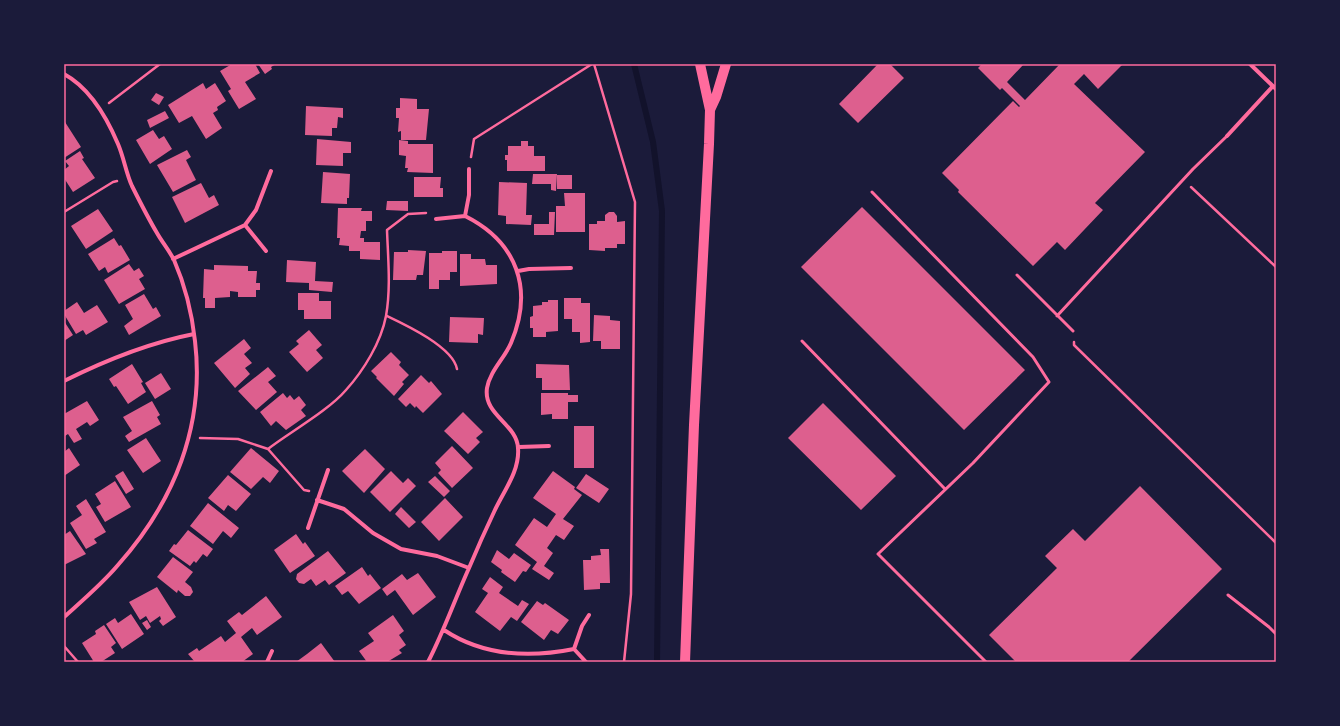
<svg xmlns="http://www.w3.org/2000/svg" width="1340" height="726" viewBox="0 0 1340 726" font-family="'Work Sans',sans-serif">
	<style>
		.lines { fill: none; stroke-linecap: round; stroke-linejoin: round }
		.stream { stroke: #12122b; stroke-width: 6 }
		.building { fill: #dd5f8e }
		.path { stroke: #ff6b9d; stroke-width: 2.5 }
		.service { stroke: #ff6b9d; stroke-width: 3 }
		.minor { stroke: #ff6b9d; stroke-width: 4 }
		.primary { stroke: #ff6b9d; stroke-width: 10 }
		.neatline { fill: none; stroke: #ff6b9d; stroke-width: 1.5 }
	</style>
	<rect width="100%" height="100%" fill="#1b1b3a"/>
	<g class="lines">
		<path class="stream" d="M634,64L653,142L662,211L657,662"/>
	</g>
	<path class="building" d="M232,64H255L260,73L245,82L256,99L239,109L228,91L231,89L220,71Z
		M258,64H276L271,67L272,69L265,74Z
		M878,64H890L904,78L858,123L839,104Z
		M982,64H1024L1007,82L1025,100L1060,64H1123L1098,89L1084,74L1074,84L1145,152L1095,203L1103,210L1065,250L1057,242L1033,266L958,192L959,190L942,173L1013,101L1019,107L1020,106L1002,88L1000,90L978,68Z
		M203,83L206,89L215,83L226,101L217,107L218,110L213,113L222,128L206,139L192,116L179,123L168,105Z
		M156,93L164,97L159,105L151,100Z
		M400,98L417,99V109H429L426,140H401V131L398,132L399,118H396V108H400Z
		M306,106L343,108V118L338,117L337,128H332V136L305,135Z
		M165,111L169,118L150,128L147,120Z
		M65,122L81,147L64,158V123Z
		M153,130L159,139L164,136L172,149L150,164L136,140Z
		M317,139L351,142V153H343V166L316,165Z
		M399,140L408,141V144H433V173L407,172L408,168H405L406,156L399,155Z
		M521,141H528V146H534V156H545V171H507V160H505V155H508V146H521Z
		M187,150L191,157L186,160L196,180L173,192L157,165Z
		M80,151L84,158L82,159L95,178L73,192L64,178V170L69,166L65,161Z
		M323,172L350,174L349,198H347V204L321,203Z
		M533,174H557L556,191L551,190V184H532Z
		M557,175H572V189H557Z
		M414,177H441L440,188H443V197H414Z
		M499,182L527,183L526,215H532L531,225L506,224V216L498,215Z
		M201,183L209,198L214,195L219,205L185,223L172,197Z
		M564,193H585V232H556V206H565Z
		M387,201H408V211L386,210Z
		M862,207L1025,370L964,430L801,267Z
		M338,208H362L361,211H372V221H366V231H361L360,238H364V242H380V260L360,259V251H349V246L339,245L340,238H337Z
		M98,209L113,231L86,249L71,226Z
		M549,212H555L554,235H534V224H549Z
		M609,212H614L617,216V222L625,221V244H617V248H605V251L589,250V224H597V221H605V215Z
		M114,238L119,246L121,245L130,260L108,273L105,267L99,271L88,254Z
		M408,250L426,251L423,275H417L416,280H393L394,252H408Z
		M442,251H457V272H450V280H439V289H429V253H442Z
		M460,254H471V259H485L486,265H497V284L460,286Z
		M287,260L316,262L315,281L333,282L332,292L309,290V283L286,282Z
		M129,264L134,271L139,268L144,276L139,279L145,289L119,304L104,280Z
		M214,265L248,266V271H257L256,283H260V290H256V297H238V292L230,291V297L215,298V308H205V298H203L204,269L214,270Z
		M298,293H319V301H331V319H304V310H298Z
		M144,294L153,309L156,307L161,316L129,335L124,326L133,319L125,305Z
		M564,298H581V303H590V342L580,343V332H572V319H564Z
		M548,300H558V331L546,332V337H533V328H530V317L533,316V306L542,305V302H548Z
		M77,302L84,313L97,305L108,322L86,335L83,330L76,334L64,314V311Z
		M594,315L610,316V320L620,321V349H601V341H593Z
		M450,317L484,318L483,335L478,334V343L449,342Z
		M64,321L73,335L64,341Z
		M309,330L322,345L316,350L323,358L307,372L289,352L299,344L296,341Z
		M244,339L251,348L244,354L252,363L245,368L250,374L235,388L214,363Z
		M391,352L401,362L399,365L409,375L402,382L404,384L394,396L376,378L377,377L371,371Z
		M132,364L143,382L141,383L146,392L128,404L116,386L114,387L109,379Z
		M536,364L569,365L570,390H542V378H536Z
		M268,367L276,376L268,382L277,392L256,410L238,391Z
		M161,373L171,389L155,399L145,383Z
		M421,375L429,383L431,381L442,394L423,413L416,406L415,408L410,403L406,407L398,399Z
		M283,393L287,398L290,395L294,400L299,396L306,405L301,410L306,416L286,430L276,421L271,426L260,412Z
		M541,393H568V395H578V402H568V419H552V414L541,415Z
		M87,401L99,420L90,426L87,422L76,429L82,439L74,443L68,434L65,436L64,434V414Z
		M152,401L160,415L157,417L161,424L129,442L125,436L132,431L123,417Z
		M823,403L896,476L861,510L788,438Z
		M463,412L483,432L476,438L480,442L468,454L444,431Z
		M574,426H594V468H574Z
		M146,438L161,461L143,473L127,450Z
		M452,446L473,468L452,488L438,473L441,470L435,463Z
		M69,448L80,465L64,476V452Z
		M251,448L279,471L270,483L263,477L251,489L230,472Z
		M365,449L385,469L364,493L342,471Z
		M123,471L134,489L126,494L115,476Z
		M391,471L403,483L408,478L416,486L390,512L370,492Z
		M553,471L575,487L574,489L582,495L563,519L574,526L564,540L556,535L547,548L553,553L544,566L554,573L549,580L532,569L537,562L515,545L534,518L547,527L556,514L533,498Z
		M586,474L609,489L599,503L576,488Z
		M228,475L251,494L236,511L228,505L224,511L208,498Z
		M435,476L450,491L444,497L428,482Z
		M115,481L131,507L105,522L96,507L101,504L95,494Z
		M1140,486L1222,569L1128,662H1016L989,635L1057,568L1045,556L1073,529L1085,541Z
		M445,498L463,517L439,541L421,522Z
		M86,499L106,532L94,539L97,543L86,549L70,523L82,515L76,506Z
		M208,503L239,528L231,538L223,531L213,544L190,526Z
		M401,507L416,522L409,528L395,514Z
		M188,530L213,549L207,557L203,554L196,563L194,561L190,566L169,551L174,544L176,545Z
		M70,531L86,554L64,565V535Z
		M296,534L303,544L305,542L315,556L290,573L274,550Z
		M600,549H609L610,583H600V589L584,590L583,560H591V556L601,555Z
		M497,550L509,559L514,553L531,565L526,572L523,571L515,582L501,572L502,570L491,562Z
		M328,551L346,573L329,585L325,580L316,586L311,579L304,584L299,583L296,579L297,574Z
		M173,557L193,572L185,582L191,587L193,592L190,596H185L178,590L177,593L157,577Z
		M362,567L368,576L370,574L381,588L359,604L348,591L342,595L335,586Z
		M418,573L436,597L413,615L395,590L387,596L382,589L402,574L407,580Z
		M490,577L503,587L499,593L518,606L522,600L529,604L517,621L511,617L500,631L475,612L488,593L482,589Z
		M157,587L176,617L163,626L159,621L161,619L160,616L150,623L146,616L140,620L129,602Z
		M266,596L282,617L257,635L252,628L241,637L253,654L242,662H195L188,654L197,648L199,651L221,636L225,642L236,633L227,621L239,612L242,615Z
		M537,601L543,605L545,603L569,620L558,634L551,630L544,640L521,622Z
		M131,614L144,634L122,649L106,624L115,618L118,623Z
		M393,615L404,631L399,635L406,645L399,650L402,653L387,662H367L359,651L374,641L368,633Z
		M147,620L151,627L147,630L142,623Z
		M104,625L116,643L111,647L115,653L101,662H94L82,643L96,634L95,631Z
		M321,643L335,662H296L307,654Z"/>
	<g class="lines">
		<path class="path" d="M594,64L635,202L631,594L624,662
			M109,103L160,64
			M471,157L474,139L592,64
			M1191,187L1276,267
			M64,212L113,182L117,181
			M387,316C406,325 453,347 457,369
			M1074,342V345L1276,543
			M200,438L238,439L268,449C290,432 328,411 346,390C364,370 381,342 386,316C391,288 388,258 387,230L408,214L426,213
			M268,449L304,490L309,491
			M64,646L78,662"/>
		<path class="service" d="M872,192L1033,357L1049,382L973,463L878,554L986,662
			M1017,275L1073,331
			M1057,316L1193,169L1227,136
			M802,341L945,489
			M1228,595L1269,627L1276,634"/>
		<path class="minor" d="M1250,64L1276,89
			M64,74C90,88 107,118 118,144C124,158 126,173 132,186C140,202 148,218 157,233C162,242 169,250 174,260C185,285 192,314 195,341C205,426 174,502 118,565C102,584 83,600 64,617
			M1227,136L1273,86
			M436,219L465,216L469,195V169
			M245,225L266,251
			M173,259L245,225L256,210L271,171
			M518,271L529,269L571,268
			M64,381C106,360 148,343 194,334
			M519,447L549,446
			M317,500L344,509L373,533L401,549L437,556L469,568
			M308,528L328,470
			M444,630C483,656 529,658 574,649
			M574,649L582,626L589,615
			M574,649L586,662
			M267,662L272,651
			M428,662C444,631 455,599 469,568C477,549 485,531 494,512C503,492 520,471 518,448C517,424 483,415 487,388C490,371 504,359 511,343C534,289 517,242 465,216"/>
		<path class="primary" d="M710,110L716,97L726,64
			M685,662L694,425L709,144L710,110L700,64"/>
	</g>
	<rect width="1340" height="726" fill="none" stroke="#1b1b3a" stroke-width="130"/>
	<rect x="65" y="65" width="1210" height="596" class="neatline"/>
</svg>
